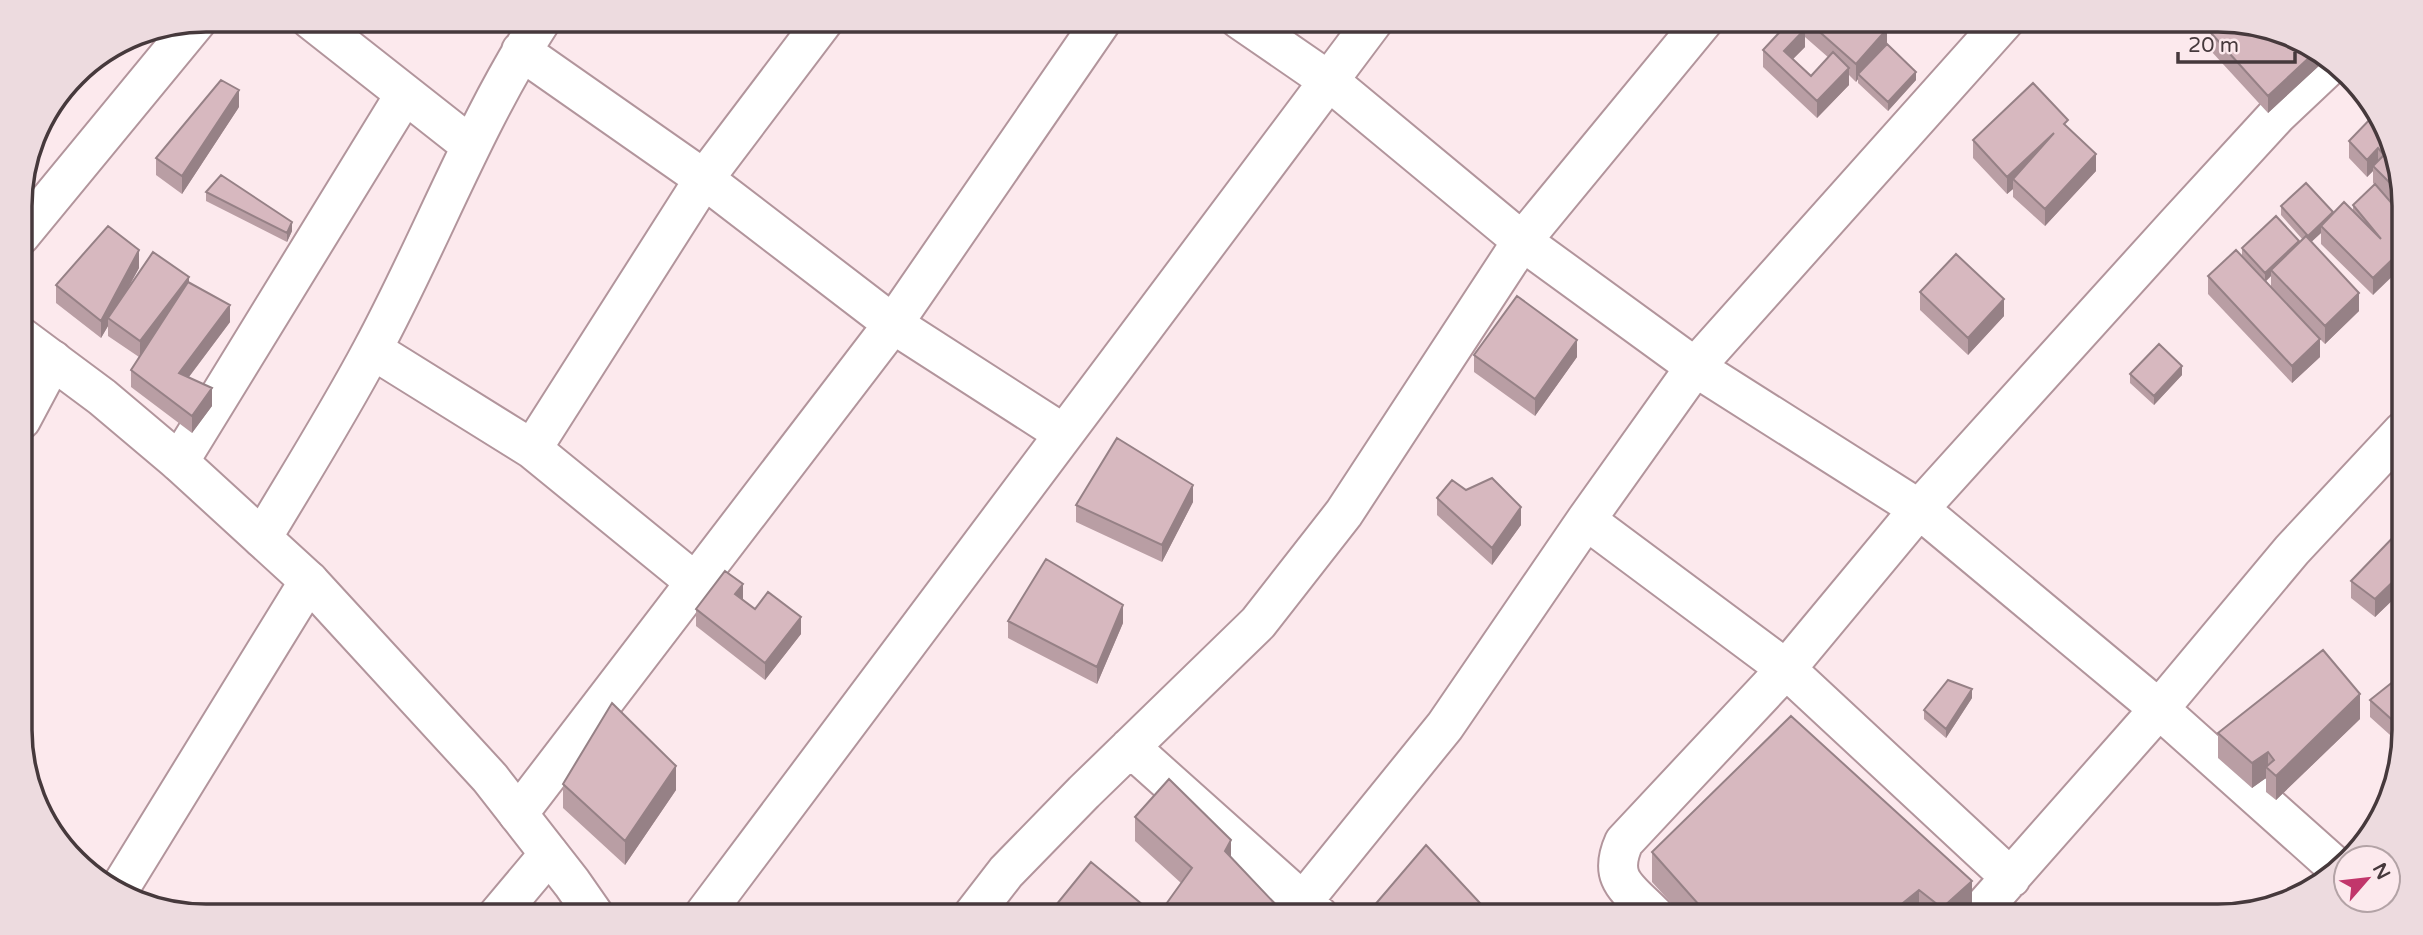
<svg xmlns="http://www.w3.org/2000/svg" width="2423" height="935" viewBox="0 0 2423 935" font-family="'Varela Round',sans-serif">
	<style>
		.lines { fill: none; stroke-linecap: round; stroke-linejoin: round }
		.street-casing { stroke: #b2959c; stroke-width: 42 }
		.secondary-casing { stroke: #b2959c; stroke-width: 42 }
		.street { stroke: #fff; stroke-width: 38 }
		.secondary { stroke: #fff; stroke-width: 38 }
		.wall { fill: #b99ea4; fill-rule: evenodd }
		.shaded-wall { fill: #968186 }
		.building { fill: #d7b8bf; stroke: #968186; stroke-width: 2 }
		.rim { fill: none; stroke: #46393c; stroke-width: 3.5 }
	</style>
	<rect width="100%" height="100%" fill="#fce9ed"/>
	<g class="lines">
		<g class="street-casing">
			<path id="street" d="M310,19L470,145
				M1239,19L1329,81L1522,241L1695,367L1919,509L2159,709L2337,868
				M521,51L704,179L893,324L1064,434
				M20,236L197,21
				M373,350L532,449L695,582
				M21,420L53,360
				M532,449L704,179L825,19
				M179,462L405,94
				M1586,520L1786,669L2011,878
				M262,538C299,476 338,414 372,350C431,241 474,123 542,19
				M1130,747L1319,916
				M518,814L893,324L1103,19
				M120,888L309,581
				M1654,915C1629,889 1607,880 1624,842L1786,669L1919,509L2176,225L2277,115L2329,66
				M1977,915L2159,709L2292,550L2403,431
				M497,916L549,854
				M703,916L1375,19
				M972,916L1006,872L1084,792L1258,623L1344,513L1522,241L1705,19
				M1291,916L1445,726L1586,520L1695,367L2006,19"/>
		</g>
		<g class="secondary-casing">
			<path id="secondary" d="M20,336L102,397L179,462L309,581L490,778L572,883L595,916"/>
		</g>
		<use href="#street" class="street"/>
		<use href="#secondary" class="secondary"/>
	</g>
	<path class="wall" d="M1792,19H1876L1887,44L1916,80L1888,111L1858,83V79L1856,82L1849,75V85L1817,118L1763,67V50ZM1805,37L1829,58L1811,76L1793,59L1805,47Z
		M2211,33L2321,60V64L2268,113L2211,51Z
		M239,107L182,194L156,175V158Z
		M2374,115L2402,181L2397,207L2386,197L2373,295L2321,244V233L2311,242L2359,311L2325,344L2318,337L2320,357L2292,383L2208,294V276L2242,255V248L2299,243L2303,240L2281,215V206L2333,214L2353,211V205L2375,185L2373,183V171L2367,177L2349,158V141ZM2271,276V287L2266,281Z
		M2068,127L2096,171L2045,226L2013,197V189L2007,194L1973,158V140Z
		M206,192L292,231L287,242L206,201Z
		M139,268L126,292L189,282L230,322L189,377L212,406L192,433L131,387V370L139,357L108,336V326L101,338L56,303V285Z
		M1920,292L2004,316L1968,355L1920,310Z
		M1474,355L1577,357L1535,416L1474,372Z
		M2130,374L2182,375L2154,405L2130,383Z
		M2403,462V489L2398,485V467Z
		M1437,498L1521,525L1492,565L1437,515Z
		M1193,502L1162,562L1076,522V505Z
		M2403,527V590L2375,617L2351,598V581Z
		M743,600L755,609L801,634L765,680L696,626V609Z
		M1008,621L1123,623L1097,684L1008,638Z
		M2404,673L2399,743L2370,717V700Z
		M1972,698L1946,738L1924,719V710Z
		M1791,716L1972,911L1967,915H1682L1652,882V852Z
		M2360,719L2276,800L2266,792V778L2252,788L2218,758V733Z
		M563,784L676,790L625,865L563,808Z
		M1135,817L1231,857L1278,916H1164V907L1181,883L1135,841Z
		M1056,905L1149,916H1056Z
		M1373,907L1492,916H1373Z"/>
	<path class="shaded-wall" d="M1805,29V47L1784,68V51Z
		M1887,29V46L1858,74V79L1856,82V64Z
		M2313,54L2321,60V64L2268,113V96Z
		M1849,68V85L1817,118V101Z
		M1916,72V80L1888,111V102Z
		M239,90V107L182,194V176Z
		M2054,133L2013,179V189L2007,194V177Z
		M2378,148V166H2373V171L2367,177V160Z
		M2096,154V171L2045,226V209Z
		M2402,184V202L2397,207V190Z
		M2333,212V221L2321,226V233L2308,245V236Z
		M292,222V231L287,242V233Z
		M2299,241V250L2271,270V276L2265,282V273Z
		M139,250V268L110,320L108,318V326L101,338V321Z
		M2402,250V267L2373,295V278Z
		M189,277V295L140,358V341Z
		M2359,293V311L2325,344V326Z
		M2004,299V316L1968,355V338Z
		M230,305V322L179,390V373Z
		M2320,339V357L2292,383V366Z
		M1577,340V357L1535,416V399Z
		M2182,366V375L2154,405V396Z
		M212,388V406L192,433V416Z
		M1193,485V502L1162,562V545Z
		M1521,507V525L1492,565V548Z
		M2403,572V590L2375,617V599Z
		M743,584V601L735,594Z
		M1123,605V623L1097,684V667Z
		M801,617V634L765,680V663Z
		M1972,689V698L1946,738V729Z
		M2360,694V719L2276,800V776Z
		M2404,720L2402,739L2399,743V726Z
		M2268,752V769L2266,767V778L2252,788V763Z
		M676,766V790L625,865V841Z
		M1231,840V865L1225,851Z
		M1972,881V911L1967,915H1942V908Z
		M1919,890V915H1888Z
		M1278,907V916H1270Z"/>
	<path class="building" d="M1792,19H1794L1805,29L1784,51L1811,76L1833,52L1849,68L1817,101L1763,50Z
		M1805,19H1876L1887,29L1856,64Z
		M2225,21L2277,29L2313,54L2268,96L2211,33Z
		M1887,44L1916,72L1888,102L1858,74Z
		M221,80L239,90L182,176L156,158Z
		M2033,83L2068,120L2064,124L2096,154L2045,209L2013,179L2054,133L2007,177L1973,140Z
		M2374,115L2402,181V184L2397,190L2373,166L2384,155L2378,148L2367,160L2349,141Z
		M221,175L292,222L287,233L206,192Z
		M2306,183L2333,212L2308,236L2281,206Z
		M2375,184L2402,215V250L2373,278L2321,226L2344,202L2381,239L2353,205Z
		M2276,216L2299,241L2265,273L2242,248Z
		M108,226L139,250L101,321L56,285Z
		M2306,236L2359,293L2325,326L2271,270Z
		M2236,250L2320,339L2292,366L2208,276Z
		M153,252L189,277L140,341L108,318Z
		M1956,254L2004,299L1968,338L1920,292Z
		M188,282L230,305L179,373L212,388L192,416L131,370Z
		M1517,296L1577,340L1535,399L1474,355Z
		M2159,344L2182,366L2154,396L2130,374Z
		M1117,438L1193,485L1162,545L1076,505Z
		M2403,462V472L2398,467Z
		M1492,478L1521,507L1492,548L1437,498L1452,480L1466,490Z
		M2403,527V572L2375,599L2351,581Z
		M1046,559L1123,605L1097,667L1008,621Z
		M725,571L743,584L735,594L755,609L768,592L801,617L765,663L696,609Z
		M2323,650L2360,694L2276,776L2266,767L2274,760L2268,752L2252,763L2218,733Z
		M2404,673V720L2399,726L2370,700Z
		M1948,680L1972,689L1946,729L1924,710Z
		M612,703L676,766L625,841L563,784Z
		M1791,716L1972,881L1942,908L1919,890L1888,915H1708L1652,852Z
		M1169,779L1231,840L1225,851L1278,907L1270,916H1176L1164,907L1192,868L1135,817Z
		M1426,845L1492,916H1382L1373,907Z
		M1091,862L1149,910L1146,916H1073L1056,905Z
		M1624,910L1631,915H1619Z"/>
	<path d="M0 0H2423V935H0ZM206 32H2218A174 174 0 0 1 2392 206V730A174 174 0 0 1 2218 904H206A174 174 0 0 1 32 730V206A174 174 0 0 1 206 32Z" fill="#eddbdf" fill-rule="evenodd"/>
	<path class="rim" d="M206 32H2218A174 174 0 0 1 2392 206V730A174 174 0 0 1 2218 904H206A174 174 0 0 1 32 730V206A174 174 0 0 1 206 32Z"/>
	<g transform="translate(2367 879) rotate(62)"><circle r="33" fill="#fce9ed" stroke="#b3a3a6" stroke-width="2"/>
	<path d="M0-5L12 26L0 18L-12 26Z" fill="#c1366b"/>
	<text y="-10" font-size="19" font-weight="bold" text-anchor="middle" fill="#46393c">N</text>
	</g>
	<path d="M2178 52v10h117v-10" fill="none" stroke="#46393c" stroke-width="3.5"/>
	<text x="2188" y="52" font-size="21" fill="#46393c" stroke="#fce9ed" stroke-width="5" paint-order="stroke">20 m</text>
</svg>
